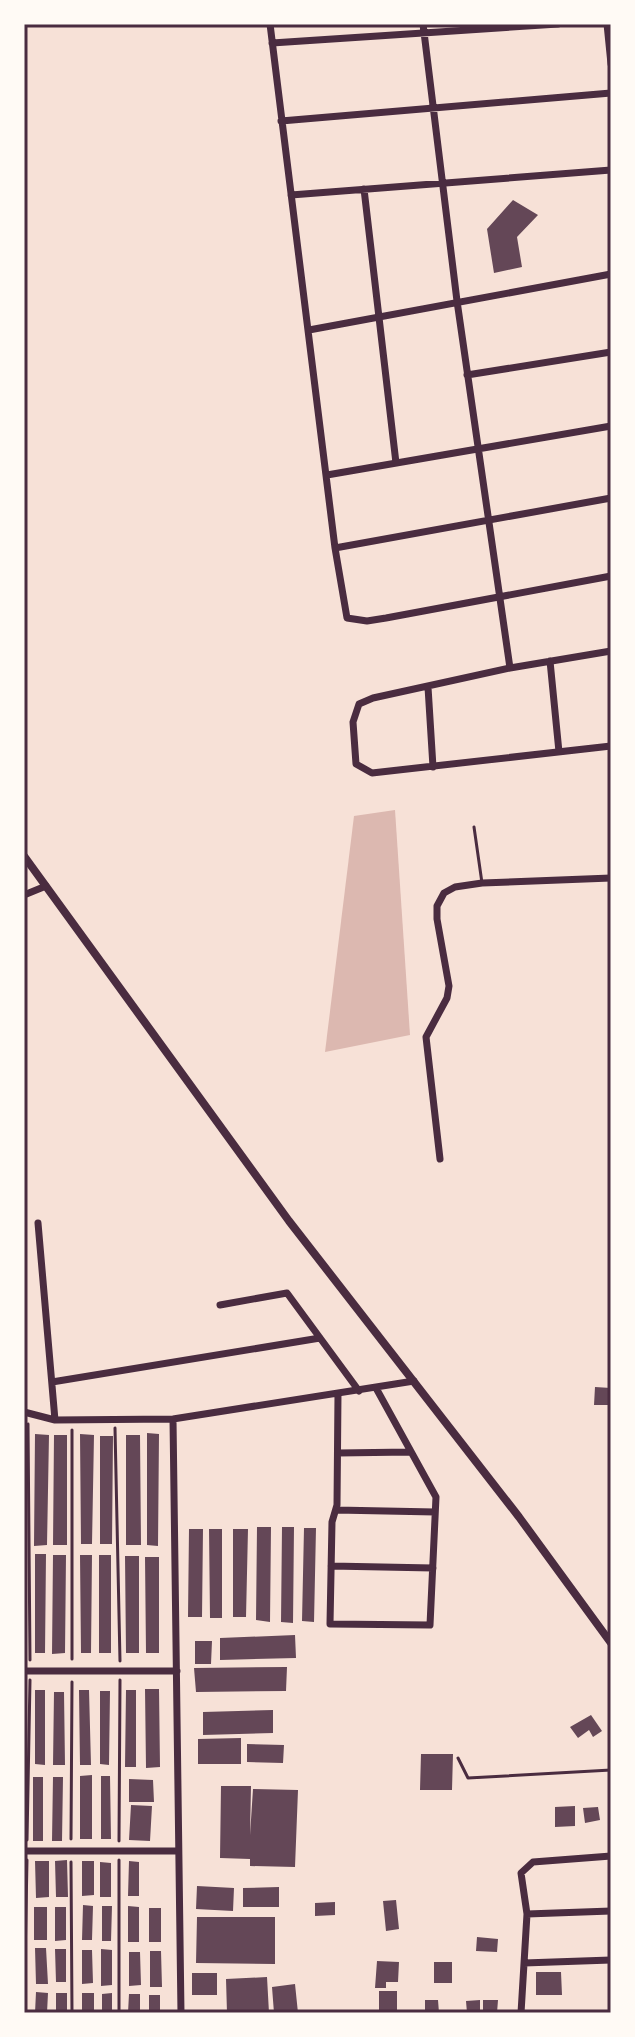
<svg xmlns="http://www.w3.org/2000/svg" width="635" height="2037" viewBox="0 0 635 2037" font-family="'Nunito Sans',sans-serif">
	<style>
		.water { fill: #dcb8b0 }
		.building { fill: #644757 }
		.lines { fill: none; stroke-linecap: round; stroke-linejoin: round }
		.path { stroke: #4a2c40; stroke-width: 3 }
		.service { stroke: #4a2c40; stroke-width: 3 }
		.minor { stroke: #4a2c40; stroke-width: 7 }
		.tertiary { stroke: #4a2c40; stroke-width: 8 }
		.neatline { fill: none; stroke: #4a2c40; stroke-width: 3 }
	</style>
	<rect width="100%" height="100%" fill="#f7e1d7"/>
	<path class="water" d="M395,810L410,1035L325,1052L354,816Z"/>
	<path class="building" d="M513,200L538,215L517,237L522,267L494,273L487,229Z
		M595,1387L611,1388V1405H594Z
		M147,1433L159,1434L158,1546L147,1545Z
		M35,1434L49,1435L47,1545L34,1546Z
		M80,1434L94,1435L92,1544H81Z
		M54,1435H67V1545H53Z
		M126,1435H140L141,1545H126Z
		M100,1436H113L112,1544H100Z
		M257,1527H271L270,1622L256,1620Z
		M282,1527H294L293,1623L281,1622Z
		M304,1528H316L314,1622L302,1621Z
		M189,1529H203L202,1617H188Z
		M209,1529H222V1618H210Z
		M233,1529H248L246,1617H233Z
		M35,1554H46L45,1653H35Z
		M53,1555H66L65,1653L52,1654Z
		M80,1555H92L91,1653H81Z
		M99,1555H111V1653H99Z
		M125,1556H139V1653H126Z
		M145,1557H159V1653H146Z
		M295,1635L296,1658L220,1660V1638Z
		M195,1641H212L211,1664H195Z
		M287,1667L286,1691L196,1692L194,1668Z
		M145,1689H159L160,1767L146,1768Z
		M35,1690H45V1765L35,1764Z
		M79,1690H89L91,1765H80Z
		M126,1690H136V1767H125Z
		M100,1691H110L109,1765L100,1764Z
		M54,1692H64L65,1765H53Z
		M273,1710V1733L203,1735V1712Z
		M591,1715L602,1731L593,1737L589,1730L578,1738L570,1727Z
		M241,1738V1764H198V1739Z
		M247,1744L284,1745L283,1763L247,1762Z
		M421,1754H453L452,1790H420Z
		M92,1775V1839H80V1776Z
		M101,1776H110L111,1839H101Z
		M33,1777H43V1841H33Z
		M53,1777H63L62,1841H52Z
		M129,1779L153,1780L154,1802H129Z
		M221,1786H251L250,1835L253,1789L298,1790L295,1867L250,1866V1859L220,1858Z
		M131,1805L152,1806L150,1841L129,1840Z
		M575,1806V1826L555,1827V1807Z
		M598,1807L600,1820L585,1823L583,1808Z
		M67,1860L68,1897H56L55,1861Z
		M35,1861H49V1897L36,1898Z
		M82,1861H94V1895L82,1896Z
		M129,1861L139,1862V1896H128Z
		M100,1862L111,1863V1897H100Z
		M197,1886L234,1888L233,1911L196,1909Z
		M279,1887V1907H243V1888Z
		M396,1900L399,1929L386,1931L383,1901Z
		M335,1902V1915L315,1916V1903Z
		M83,1905L93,1906L92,1940H82Z
		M102,1906H112L111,1941H102Z
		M128,1906L139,1907V1942H128Z
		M34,1907H47V1940H34Z
		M55,1907H66V1940L55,1941Z
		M149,1908H161V1942H149Z
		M197,1917H275V1964L196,1963Z
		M477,1937L498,1939L497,1952L476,1951Z
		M35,1948H46L48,1984H36Z
		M55,1949H66V1982H56Z
		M101,1949L112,1950V1985L101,1986Z
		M82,1950H92L93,1983L82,1984Z
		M150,1951H161L162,1987H150Z
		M129,1952H140L141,1985L129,1986Z
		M377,1961L399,1962L398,1982H386V1988H375Z
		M434,1962H452V1983H434Z
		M536,1972H561L562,1995H536Z
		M192,1973H217V1995H192Z
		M267,1977L269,2013H227L226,1979Z
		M295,1984L298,2013H274L272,1987Z
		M379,1991H397V2013H379Z
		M36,1992L48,1993L47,2013H35Z
		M56,1993H67V2013H56Z
		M82,1993H94V2013H82Z
		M112,1993V2013H102V1994Z
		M129,1994H140V2013H128Z
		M149,1995H160V2013H149Z
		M425,2000H438L439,2013H425Z
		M480,2000V2013H467L466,2001Z
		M483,2000H498L497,2013H483Z"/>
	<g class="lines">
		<path class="path" d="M28,1424L30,1660
			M115,1428L120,1661
			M72,1430V1659
			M71,1839L72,1682
			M27,1840L30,1680
			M119,1841L120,1680
			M71,1862L72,2013
			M24,2013L27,1860
			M119,2013V1860"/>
		<path class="service" d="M474,827L482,883
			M458,1758L468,1778L611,1770"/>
		<path class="minor" d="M270,24L335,548L347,618L367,621L386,618L611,576
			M423,24L457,301L510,668
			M607,24L611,64
			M272,43L558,24
			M281,121L611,93
			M364,189L396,463
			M291,195L611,170
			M309,330L611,274
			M467,375L611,352
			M327,475L611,426
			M335,548L611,498
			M611,651L510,668L373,698L359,704L353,722L356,764L372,773L611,746
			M550,661L559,752
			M428,687L433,767
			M24,895L46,886
			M440,1159L426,1037L447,998L449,986L437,919V906L444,893L455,887L482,883L611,878
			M38,1223L55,1420
			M220,1305L287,1293L359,1391
			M52,1382L320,1338
			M338,1394L337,1505L332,1522L330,1624L430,1625L436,1497L376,1388
			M24,1412L55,1420L173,1419L414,1381
			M173,1419L181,2013
			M338,1453L410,1452
			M336,1510L435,1512
			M331,1566L433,1568
			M24,1671H177
			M24,1851H177
			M527,1914L521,1873L533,1862L611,1856
			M524,1963L611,1960
			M521,2013L527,1914L611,1911"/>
		<path class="tertiary" d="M24,856L289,1221L519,1517L611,1643"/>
	</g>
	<rect width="635" height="2037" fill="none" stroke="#fffaf5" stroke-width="52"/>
	<rect x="26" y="26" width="583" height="1985" class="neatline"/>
</svg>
